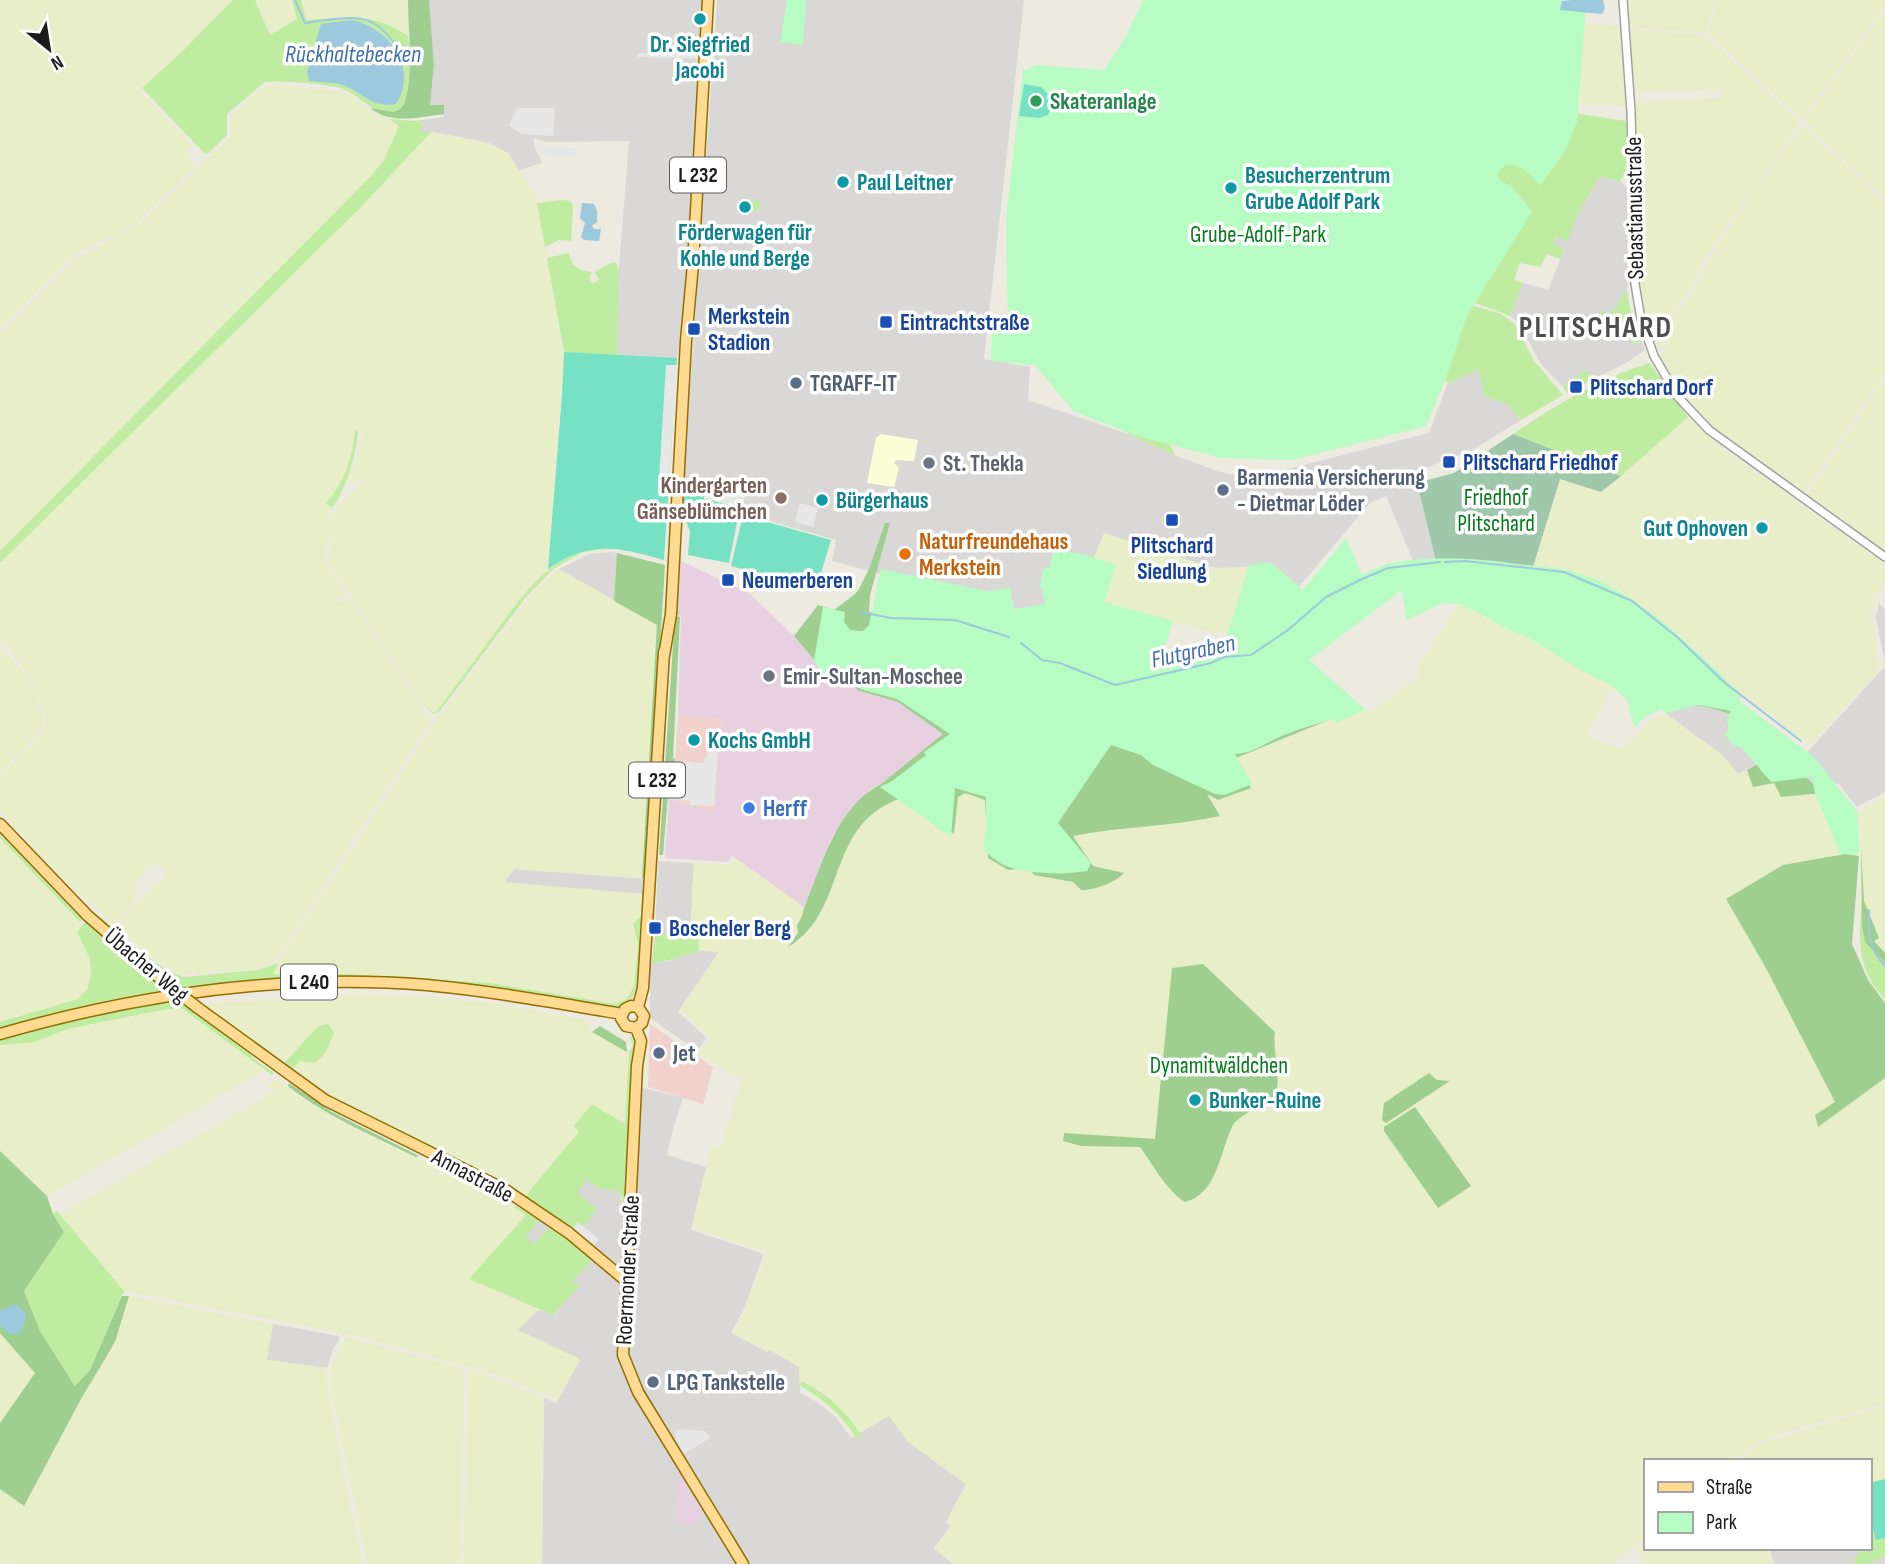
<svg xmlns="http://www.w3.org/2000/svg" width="1885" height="1564" viewBox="0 0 1885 1564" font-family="'Sofia Sans Condensed',sans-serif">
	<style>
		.residential { fill: #d9d8d7 }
		.commercial { fill: #f0d1cc }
		.industrial { fill: #e7d0e0 }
		.education { fill: #fbffd6 }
		.farmland { fill: #e8eec8; fill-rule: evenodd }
		.grass { fill: #bfeca1 }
		.forest { fill: #9ecf91 }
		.cemetery { fill: #9fc7a9 }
		.park { fill: #b7fcc3 }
		.pitch { fill: #77e2c3 }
		.parking { fill: #e7e7e7 }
		.water { fill: #9cc9de }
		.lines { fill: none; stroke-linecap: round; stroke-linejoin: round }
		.stream { stroke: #9cc9de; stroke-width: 2 }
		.minor-casing { stroke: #a2a2a2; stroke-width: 10 }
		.major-casing { stroke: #916e00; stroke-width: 13 }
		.minor { stroke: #fff; stroke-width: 7 }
		.major { stroke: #ffda92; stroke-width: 10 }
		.major-bridge-casing { stroke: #916e00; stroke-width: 13; stroke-linecap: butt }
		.major-bridge { stroke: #ffda92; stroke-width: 10 }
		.culture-dot { fill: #0f9aa8; stroke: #fff; stroke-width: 2.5 }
		.leisure-dot { fill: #2e9e5b; stroke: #fff; stroke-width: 2.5 }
		.transit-dot { fill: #1a4fb4; stroke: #fff; stroke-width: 2.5 }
		.service-dot { fill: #5c6f8a; stroke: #fff; stroke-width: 2.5 }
		.worship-dot { fill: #6b7280; stroke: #fff; stroke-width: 2.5 }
		.education-dot { fill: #8d6e63; stroke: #fff; stroke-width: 2.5 }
		.food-dot { fill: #e8710a; stroke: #fff; stroke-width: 2.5 }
		.shop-dot { fill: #3f7fe0; stroke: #fff; stroke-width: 2.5 }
		.labels { text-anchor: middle; stroke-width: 7; stroke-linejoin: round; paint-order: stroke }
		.shield { fill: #fff; stroke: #5f5f5f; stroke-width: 2 }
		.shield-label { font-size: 21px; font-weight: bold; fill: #1b1b1b }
		.culture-label { font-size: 23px; font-weight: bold; fill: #0d838f; stroke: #fff; text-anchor: start }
		.leisure-label { font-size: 23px; font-weight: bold; fill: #27864d; stroke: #fff; text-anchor: start }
		.street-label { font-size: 23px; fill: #1b1b1b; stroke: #fff }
		.park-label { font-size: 23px; fill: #057c1a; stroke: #fff }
		.transit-label { font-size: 23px; font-weight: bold; fill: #164399; stroke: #fff; text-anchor: start }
		.service-label { font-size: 23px; font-weight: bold; fill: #4e5e75; stroke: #fff; text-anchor: start }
		.worship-label { font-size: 23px; font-weight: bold; fill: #5b616d; stroke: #fff; text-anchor: start }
		.education-label { font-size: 23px; font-weight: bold; fill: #785e54; stroke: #fff; text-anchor: end }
		.food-label { font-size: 23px; font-weight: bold; fill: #c56008; stroke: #fff; text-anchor: start }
		.shop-label { font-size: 23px; font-weight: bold; fill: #366cbe; stroke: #fff; text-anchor: start }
		.water-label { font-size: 24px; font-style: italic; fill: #436fae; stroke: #fff }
		.district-label { font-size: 30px; font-weight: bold; letter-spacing: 2px; fill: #4e4e4e; stroke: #fff }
	</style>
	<rect width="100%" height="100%" fill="#edeadf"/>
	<path class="residential" d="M429,0H704L687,267L683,327L677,358L617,356L619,268L629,141L548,142L534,138V146L542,163L519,170L508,153L489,143L433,132H421L423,120L444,117V106L430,105L434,65Z
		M717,0H1024L984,359L1030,367L1028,400L1128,434L1176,456L1220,472L1252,478L1429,433L1448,382L1451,383L1479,368L1484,396L1507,404L1521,420L1471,451L1414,472L1436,561L1414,563L1386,496L1370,503L1297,589L1268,564L1222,569L1189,561L1093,559L1049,607L1013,609L832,561L836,540L742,513L745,495L706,485L704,496L683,495Z
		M1599,177L1620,181L1628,189L1627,290L1601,329L1607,324L1620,331L1634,343L1637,344L1641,339L1645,350L1626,363L1592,380L1586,370L1563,387L1541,364L1518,322L1510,316L1523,283L1548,290L1564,250L1553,243L1556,237L1568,240L1578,214Z
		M611,552L617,553L614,601L559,569L590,554Z
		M1879,603L1885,610V665L1876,617Z
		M1885,666V792L1857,807L1838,783L1822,793L1795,766Z
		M1698,705L1736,715L1766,759L1738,774L1722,755L1665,713L1681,707Z
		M658,861L694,863L690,936L655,934Z
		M514,869L646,879L645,894L504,883Z
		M699,951H720L678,1012L707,1038L697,1051L650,1018V963L670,961L678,957Z
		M640,1087L683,1098L674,1125L667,1155L706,1167L691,1230L764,1254L743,1311L731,1333L768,1352L770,1350L799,1367L800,1393L817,1402L836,1417L851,1438L889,1415L907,1441L966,1484L946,1522L951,1526L934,1548L953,1564H542L544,1398L556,1403L580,1360L517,1330L538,1310L554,1315L579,1285L573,1281L594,1258L576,1236L578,1193L585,1179L602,1189L619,1191L622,1204L631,1206Z
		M539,1220L550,1226L534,1244L525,1237Z
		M273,1324L339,1336V1341L333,1349L327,1368L266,1360Z
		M1885,1479V1564H1775L1768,1548H1869V1483Z"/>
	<path class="commercial" d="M678,715L721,719L715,813L673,800Z
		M650,1024L713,1067L703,1104L648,1087Z"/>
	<path class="industrial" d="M679,560L750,594L794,636L815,661L854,682L858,690L898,702L944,734L881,784L870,789L833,835L804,907L732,856L728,862L665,858L669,799L715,813L721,719L678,715L681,616L675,615Z
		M679,1473L704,1516L694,1522L695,1524L675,1523Z"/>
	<path class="education" d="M881,434L918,440L914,461L896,460L894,463L899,468L894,487L867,483L876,438Z"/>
	<path class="farmland" d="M0,0H233L181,53L140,90L193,146L186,154L197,165L133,226L83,250L66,262L0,329Z
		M255,0H292L297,19L270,35L263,15Z
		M301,0H408V36L396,28L363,17L305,20Z
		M1626,0H1716L1705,33L1627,26Z
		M1718,0H1885V5L1802,120L1708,33Z
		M1885,10V199L1804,122Z
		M1530,20L1619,26L1626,107L1524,97Z
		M1628,29L1706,36L1800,122L1705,258L1692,286L1665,321L1663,346L1657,351L1644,322L1638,294L1634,102L1725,98L1722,90L1633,92Z
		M278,85L343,92L352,96L376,116L389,119L399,126L384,160L372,175L230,321L0,551V335L74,260L140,224L231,136L230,118L262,87Z
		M1803,125L1885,203V373L1803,495L1704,422L1675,388L1659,356L1667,348L1668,325L1673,317L1692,294L1710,258L1762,179Z
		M431,132L489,143L508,153L536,197L564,357L548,569L529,586L437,711L433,713L422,703L328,560L329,548L334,536L331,534L325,549L326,563L347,593L331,603L351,599L431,722L274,962L256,969L180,974L160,963L115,927L155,884L163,879L165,875L163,867L158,864L151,866L136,882L137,892L133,904L118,921L109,922L96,905L92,902H87L68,884L0,811V776L42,735L47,723L35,681L11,653L13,651L0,638V563L359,209ZM363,430L359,450L347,484L366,480L340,503L331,519L327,518L332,508L326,503L342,485L353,450L355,431Z
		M1885,378V554L1806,497Z
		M1688,417L1717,442L1716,444L1885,564V582L1875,599L1871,616L1879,670L1812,743L1808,744L1726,681L1675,631L1625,594L1606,584L1576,574L1533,567L1560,479L1602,492Z
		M1104,533L1214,568L1248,567L1229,635L1171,622L1103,602L1093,559Z
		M559,569L657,624L642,878L514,869L504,882L642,894L641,917L633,924L638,944L634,986L631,994L624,1001L615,1004L491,983L448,979L272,974L278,963L437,719L512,619L537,588Z
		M1459,604L1480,611L1612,687L1586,737L1624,749L1650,721L1665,713L1722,755L1738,774L1747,770L1753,787L1774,783L1835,785L1859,815V856L1845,854L1783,865L1726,899L1766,968L1835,1102L1818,1126L1885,1078V1403L1773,1436L1755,1444L1735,1461H1645V1538L1612,1564H953L934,1548L953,1523L948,1519L966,1484L907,1441L889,1416L860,1433L846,1413L819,1389L801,1381L799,1367L770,1350L768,1352L733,1334L743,1315L767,1252L692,1227L711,1147L721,1149L742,1078L727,1072L699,1053L711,1038L679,1010L719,952L699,951L698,936H690L694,863L729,865L735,858L804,907L805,912L797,929V932L788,947L822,914L847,846L852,836L876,810L892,801L907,796L954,833L958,797L965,793L985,800L988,859L1029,868L1034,875L1073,882L1081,890L1093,866L1059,815L1208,794L1219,800L1251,788L1236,758L1362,708L1371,711L1418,678L1417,668Z
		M0,647L33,682L38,696L44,724L37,736L0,772Z
		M1885,796V953L1874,941L1879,937L1864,901L1861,847L1862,810Z
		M0,838L82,925L77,932L89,957L91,971L88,987L78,999L0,1022Z
		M356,995L417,996L495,1004L586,1020L591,1024L589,1029L629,1052L625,1124L579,1132L555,1161L549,1165L526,1196L485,1172L344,1104L302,1078L292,1069L300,1061H306L326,1052L334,1033L319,1026L302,1045L285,1059L279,1060L274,1059L203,1004Z
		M167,1009H183L265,1070L47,1196L0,1151V1045L35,1042L67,1029Z
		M277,1078L307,1101L347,1124L473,1185L526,1215L470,1279L538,1310L518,1330L580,1359L558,1400L492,1373L357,1336L124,1291L57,1211L62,1213L275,1092L268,1084Z
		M129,1296L273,1324L267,1360L327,1368V1385L345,1480L363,1564H17L6,1559L4,1564H0V1489L24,1506L81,1399L115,1342Z
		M0,1333L35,1373L0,1423Z
		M346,1337L465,1369L460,1564H367L331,1389V1365Z
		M469,1370L497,1379L544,1398L542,1564H463Z
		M1885,1406V1479L1869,1483V1461H1739L1758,1445L1769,1441Z
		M1645,1543V1548H1765L1773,1564H1645L1638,1549Z"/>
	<path class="grass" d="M233,0H255L270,35L297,19L292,0H301L306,20C344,18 374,12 408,36C411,54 410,89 403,106C382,126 361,95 341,88C328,84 278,80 265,82L227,114V135L209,153L205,154L142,88L181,53Z
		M1523,105L1626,121L1628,169L1620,181L1599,177L1578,214L1568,241L1555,237L1554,243L1564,250L1560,259L1547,254L1540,267L1520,263L1514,280L1523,283L1510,316L1460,297L1446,161Z
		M389,119L413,121L423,120L421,132H431L359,209L0,563V551L372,175L384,160L399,126Z
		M740,199L760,201L761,210H740Z
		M562,200L570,201L573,205L571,241L559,240L545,247L537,203Z
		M569,253C571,267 580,271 592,272L589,278L592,283L596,282L599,279L594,272L610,263L615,262L619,270L617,356L564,352L547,258Z
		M1627,290L1631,313L1641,339L1637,344L1607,325L1602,330L1595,323L1604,310L1611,314Z
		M1474,306L1499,313L1514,323L1534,361L1563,395L1521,420L1507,404L1484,396L1479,369L1450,383L1444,380L1469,307Z
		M1650,363L1688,417L1621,476L1513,434C1556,405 1600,378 1650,363Z
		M1586,369L1592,380L1567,393L1563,387Z
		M1133,409L1162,430L1176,456L1128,434Z
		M355,430H358C357,451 346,492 332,508L326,503C344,483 353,458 355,430Z
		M599,548H612L583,552L553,569L527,596L439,712L433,714L422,703L433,713L437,711C455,687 473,662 491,638C521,598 546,556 599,548Z
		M0,834L74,911L83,918L80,922L0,838Z
		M642,894H645L639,980L632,998L615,1009L554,998L283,979L180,989L144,962L93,914L100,917L132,946L164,968L183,977L258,970L278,963L273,974H347L491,983L615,1004L627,999L634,986L638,944L633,924L641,916Z
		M1862,896V926L1865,942L1885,963V999C1855,968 1859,936 1862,896Z
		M86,921L168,991L164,992L175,997L248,1050L253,1058L274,1073L272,1075L183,1009H167L67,1029L35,1042L0,1045V1022L78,999L88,988L91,971L89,957L77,932Z
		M655,934L698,935L699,951C682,955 669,962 652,963Z
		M328,1024L334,1033L326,1052L315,1063L300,1061L292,1069L302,1078L344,1104H336L290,1071L291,1069L282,1065L319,1026Z
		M628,1033L633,1040L634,1047L624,1204L619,1191L602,1189L585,1180L578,1193L597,1209L576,1236L488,1177L496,1178L526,1196C543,1173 561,1154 579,1132L574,1126L592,1104L625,1124L629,1052L633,1046Z
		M352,1108L363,1113L487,1173H479Z
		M516,1206L539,1220L526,1237L534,1244L550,1226L594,1258L573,1281L580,1285L553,1315L469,1279L526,1215L513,1207Z
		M57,1211L124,1291L90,1370L76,1387L40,1331L24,1291L64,1232L53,1214Z
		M801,1381C828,1394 845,1410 862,1436L857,1439C840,1414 827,1401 800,1386Z
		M1869,1514L1876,1539L1885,1538V1556L1868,1564H1856L1854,1561L1858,1554L1855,1548H1869Z"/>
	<path class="forest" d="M408,0H429L434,65L430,105H444V114C421,117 390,125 370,108L393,112C399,110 403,108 405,101C414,70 408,33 408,0Z
		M885,523H890L870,595L869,612L891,616L1111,742L1329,720L1236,758L1251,788L1218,800L1207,794L1220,816C1171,827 1121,826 1073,836L1093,866L1124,873C1115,883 1095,890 1081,890L1073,882L1034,875L1029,868L1008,870L988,858L985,800L965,793L958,797L954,834L927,815L908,796C822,820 851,910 788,947L798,933L797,925C803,917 803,909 807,900C824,859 838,806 881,784L943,734L898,702L857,690L854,682L815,661L794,636L818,605L834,610L855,594L859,589L869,569Z
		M617,553L665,565L646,879L642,878L657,625L614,601Z
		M675,616L680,617L673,758L675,759L673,797L668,795L663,855H659Z
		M1712,694L1736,700L1805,753L1795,766L1822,793L1781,797L1774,783L1753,787L1747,770L1766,759L1754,740L1764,730C1743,719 1724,710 1701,706C1693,705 1688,709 1680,706Z
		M1861,847L1864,901L1879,938L1874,941L1885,953V963L1865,942L1862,926Z
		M1845,854L1859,856L1852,944L1868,980L1885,1003V1078L1818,1127L1815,1115L1835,1102L1766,968L1726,899L1783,865Z
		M1203,964L1275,1032C1272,1049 1283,1085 1274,1096C1266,1102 1237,1117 1233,1125C1220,1150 1218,1194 1185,1202C1165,1189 1154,1166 1140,1147L1081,1146L1063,1141L1064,1133L1155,1139L1172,968Z
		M600,1026L626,1042L627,1052L592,1032Z
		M1429,1073L1437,1080L1450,1081L1386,1123L1382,1120L1384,1103Z
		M289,1083L332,1112L419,1156L416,1157C372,1135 327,1117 288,1086Z
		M1415,1107L1471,1186L1438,1208L1384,1131V1127Z
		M0,1151L47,1196L53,1214L64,1232L24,1291L40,1331L75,1386L90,1370L122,1296H129L115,1342L81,1399L24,1506L0,1489V1423L35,1373L0,1333Z"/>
	<path class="cemetery" d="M1513,434L1621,476L1601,492L1560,479L1533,567L1436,561L1416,479L1419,478L1424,481L1454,473Z"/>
	<path class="park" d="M787,0H806L803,45L780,42Z
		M1143,0H1562L1569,7H1586L1577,122L1566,149L1540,186C1529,172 1509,152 1497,175L1502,182L1511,185L1532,212L1467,316L1449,370L1426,426L1291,460L1222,458L1137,436L1073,411L1035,365L991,361L993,314L1008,318L1006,219L1023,69L1027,70L1035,65L1104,70L1125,38Z
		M1346,538L1362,575C1373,570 1385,564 1397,562C1430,556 1469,558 1503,562C1525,566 1550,566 1571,571C1635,587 1696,651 1742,695L1738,700L1813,756L1857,811L1860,852L1857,854H1840L1815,793L1812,777L1771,782L1742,748L1731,744L1725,733L1729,731L1727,719L1731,711L1699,705L1667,713L1661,709L1645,717L1634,727L1627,700L1612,686L1581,670L1529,638L1508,629L1479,613L1458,604L1443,603L1406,620L1402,590L1309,660L1365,709L1363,711L1336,723L1332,719C1314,725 1295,730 1277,738C1263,745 1251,754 1235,754L1252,784L1225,795L1215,794L1153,765L1141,755L1111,745L1058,823L1091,863L1087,871C1063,875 1022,875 1000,863C994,859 988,854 983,849L986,831V797L955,788L951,837L880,787L892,781L926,755L924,752L950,734L897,699L860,689L857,684L823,675L814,660L823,607L845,612L844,622L850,630L863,631L869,625L881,569L987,591L1010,588L1014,609L1046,604L1040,585L1044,568H1049L1054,549L1086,555L1116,565L1104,602L1173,621L1158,669L1222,651L1249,565L1270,562L1303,590Z"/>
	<path class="pitch" d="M1024,84L1041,87L1050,96L1052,106L1048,115L1039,118L1019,116Z
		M564,352L677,358L664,560C618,547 590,540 548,569L562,395Z
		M683,495L704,496V499L740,507L729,563L688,555L690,531L682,512Z
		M743,515L831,540L816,589L731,566Z
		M1885,1479V1538L1876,1540L1869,1514V1483Z"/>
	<path class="parking" d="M637,53L699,54L698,59L637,57Z
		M517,108H555L553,136L522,134L509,126Z
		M535,143L548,147L577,149L574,157L550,155L540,153Z
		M666,365H677L669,480H659Z
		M707,486L744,496L742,506L705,498Z
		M800,503L818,508L813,527L795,522Z
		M709,735L719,736L714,806L690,805V801L675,800L677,761L704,763V758L707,757Z
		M578,1222L599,1239L593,1247L571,1230Z
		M676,1429L705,1431L710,1438L684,1454L675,1438Z"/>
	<path class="water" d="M1572,0H1603L1605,8L1602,14L1560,10L1562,1Z
		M351,20C389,27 419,68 396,104C370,108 364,93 343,85C333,82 319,82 309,81L307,72L321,24Z
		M582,203L594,204L597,211V222L592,226L594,229H601L599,241L584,240L581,237L585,223L580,218Z
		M15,1304L26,1313L24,1326L19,1333L10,1334L0,1326V1311Z"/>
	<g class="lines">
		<path class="stream" d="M295,0L305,23C325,21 360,11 378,26C386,32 394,43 402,51
			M1445,562L1465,561L1564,572L1632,601L1677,637L1725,683L1801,741
			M861,612L891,618L955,620L1009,637
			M1021,643L1042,660L1060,663L1115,685L1211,663L1224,657L1251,655L1288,630L1326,597L1360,580L1388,568L1440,562
			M1869,910C1868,932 1869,950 1885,966"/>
		<g class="minor-casing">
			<path id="minor" d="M1623,0L1631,111L1635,284L1641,319L1654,356L1678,397L1709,430L1885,557"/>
		</g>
		<g class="major-casing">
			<path id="major" d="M664,656L671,614L686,341L693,264L708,0
				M0,824L88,916L162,980
				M638,1007L643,988L664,652
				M198,1008L325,1100L504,1189L569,1233L625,1280
				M636,1028L641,1041L637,1066L623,1355L638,1392L743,1564
				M636,1028L626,1026L621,1018L625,1009L631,1006L638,1007
				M636,1028L642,1023L644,1016L638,1007
				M0,1034C139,994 281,973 427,985C492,991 557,1003 622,1014"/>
		</g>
		<use href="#minor" class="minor"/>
		<use href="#major" class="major"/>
		<g class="major-bridge-casing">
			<path id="major-bridge" d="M162,980L198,1008"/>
		</g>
		<use href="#major-bridge" class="major-bridge"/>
	</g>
	<g class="culture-dot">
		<circle cx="700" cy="19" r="7"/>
		<circle cx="843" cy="182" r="7"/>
		<circle cx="1231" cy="188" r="7"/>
		<circle cx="745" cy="207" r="7"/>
		<circle cx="822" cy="500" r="7"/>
		<circle cx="1762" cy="528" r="7"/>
		<circle cx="694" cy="740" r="7"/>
		<circle cx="1195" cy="1100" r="7"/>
	</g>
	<circle class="leisure-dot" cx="1036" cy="101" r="7"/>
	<g class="transit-dot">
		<rect x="879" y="315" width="14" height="14" rx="3.5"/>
		<rect x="687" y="322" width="14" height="14" rx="3.5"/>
		<rect x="1569" y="380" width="14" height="14" rx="3.5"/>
		<rect x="1442" y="455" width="14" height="14" rx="3.5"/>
		<rect x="1165" y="513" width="14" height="14" rx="3.5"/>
		<rect x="721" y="573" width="14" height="14" rx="3.5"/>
		<rect x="648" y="921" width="14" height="14" rx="3.5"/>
	</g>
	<g class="service-dot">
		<circle cx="796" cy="383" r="7"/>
		<circle cx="1223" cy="490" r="7"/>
		<circle cx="659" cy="1053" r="7"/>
		<circle cx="653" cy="1382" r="7"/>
	</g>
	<g class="worship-dot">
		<circle cx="929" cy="463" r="7"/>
		<circle cx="769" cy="676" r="7"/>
	</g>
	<circle class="education-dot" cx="781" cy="498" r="7"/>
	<circle class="food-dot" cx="905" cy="554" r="7"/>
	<circle class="shop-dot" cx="749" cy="808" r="7"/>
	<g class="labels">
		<g class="shield">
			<rect x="670" y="157.5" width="56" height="35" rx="5"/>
			<rect x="629" y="762.5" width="56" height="35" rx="5"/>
			<rect x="281" y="964.5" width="56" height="35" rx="5"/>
		</g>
		<g class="shield-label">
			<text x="698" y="182">L 232</text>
			<text x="657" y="787">L 232</text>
			<text x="309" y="989">L 240</text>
		</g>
		<g class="culture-label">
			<text x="700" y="52" text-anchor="middle">Dr. Siegfried<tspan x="700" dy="26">Jacobi</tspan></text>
			<text x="1245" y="183">Besucherzentrum<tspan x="1245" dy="26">Grube Adolf Park</tspan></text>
			<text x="857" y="190">Paul Leitner</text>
			<text x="745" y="240" text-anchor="middle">Förderwagen für<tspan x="745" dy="26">Kohle und Berge</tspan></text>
			<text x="836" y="508">Bürgerhaus</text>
			<text x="1748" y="536" text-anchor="end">Gut Ophoven</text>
			<text x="708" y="748">Kochs GmbH</text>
			<text x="1209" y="1108">Bunker-Ruine</text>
		</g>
		<g class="leisure-label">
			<text x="1050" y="109">Skateranlage</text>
		</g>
		<g class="street-label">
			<text transform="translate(1634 208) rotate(-91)" y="8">Sebastianusstraße</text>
			<text transform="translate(147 965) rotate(40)" y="8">Übacher Weg</text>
			<text transform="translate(473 1175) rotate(28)" y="8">Annastraße</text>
			<text transform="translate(627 1270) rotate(-87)" y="8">Roermonder Straße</text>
		</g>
		<g class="park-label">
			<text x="1258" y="242">Grube-Adolf-Park</text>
			<text x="1496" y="505">Friedhof<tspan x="1496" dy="26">Plitschard</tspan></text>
			<text x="1219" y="1073">Dynamitwäldchen</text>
		</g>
		<g class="transit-label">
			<text x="708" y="324">Merkstein<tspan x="708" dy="26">Stadion</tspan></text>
			<text x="900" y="330">Eintrachtstraße</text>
			<text x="1590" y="395">Plitschard Dorf</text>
			<text x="1463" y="470">Plitschard Friedhof</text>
			<text x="1172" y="553" text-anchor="middle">Plitschard<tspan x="1172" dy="26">Siedlung</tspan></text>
			<text x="742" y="588">Neumerberen</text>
			<text x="669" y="936">Boscheler Berg</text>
		</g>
		<g class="service-label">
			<text x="810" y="391">TGRAFF-IT</text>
			<text x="1237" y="485">Barmenia Versicherung<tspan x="1237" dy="26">- Dietmar Löder</tspan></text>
			<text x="673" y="1061">Jet</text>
			<text x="667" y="1390">LPG Tankstelle</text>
		</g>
		<g class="worship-label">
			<text x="943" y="471">St. Thekla</text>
			<text x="783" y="684">Emir-Sultan-Moschee</text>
		</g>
		<g class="education-label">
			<text x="767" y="493">Kindergarten<tspan x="767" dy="26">Gänseblümchen</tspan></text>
		</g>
		<g class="food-label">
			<text x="919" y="549">Naturfreundehaus<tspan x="919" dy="26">Merkstein</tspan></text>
		</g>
		<g class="shop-label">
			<text x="763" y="816">Herff</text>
		</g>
		<g class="water-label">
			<text x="353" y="62">Rückhaltebecken</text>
			<text transform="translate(1193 651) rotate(-12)" y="8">Flutgraben</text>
		</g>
		<g class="district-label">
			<text x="1596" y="337">PLITSCHARD</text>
		</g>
	</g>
	<rect x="1644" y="1459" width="228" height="91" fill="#ffffff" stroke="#a4a4a4" stroke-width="2"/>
	<rect x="1658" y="1482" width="35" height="10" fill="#ffda92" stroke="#a4a4a4" stroke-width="2"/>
	<text x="1706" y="1494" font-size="21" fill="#1b1b1b">Straße</text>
	<rect x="1658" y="1512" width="35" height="21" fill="#b7fcc3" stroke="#a4a4a4" stroke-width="2"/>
	<text x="1706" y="1529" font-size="21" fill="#1b1b1b">Park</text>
	<g transform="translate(49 49) rotate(150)" stroke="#ffffff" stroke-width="5" paint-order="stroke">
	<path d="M0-5L12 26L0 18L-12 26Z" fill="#1b1b1b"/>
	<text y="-10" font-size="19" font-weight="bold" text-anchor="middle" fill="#1b1b1b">N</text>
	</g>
</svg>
